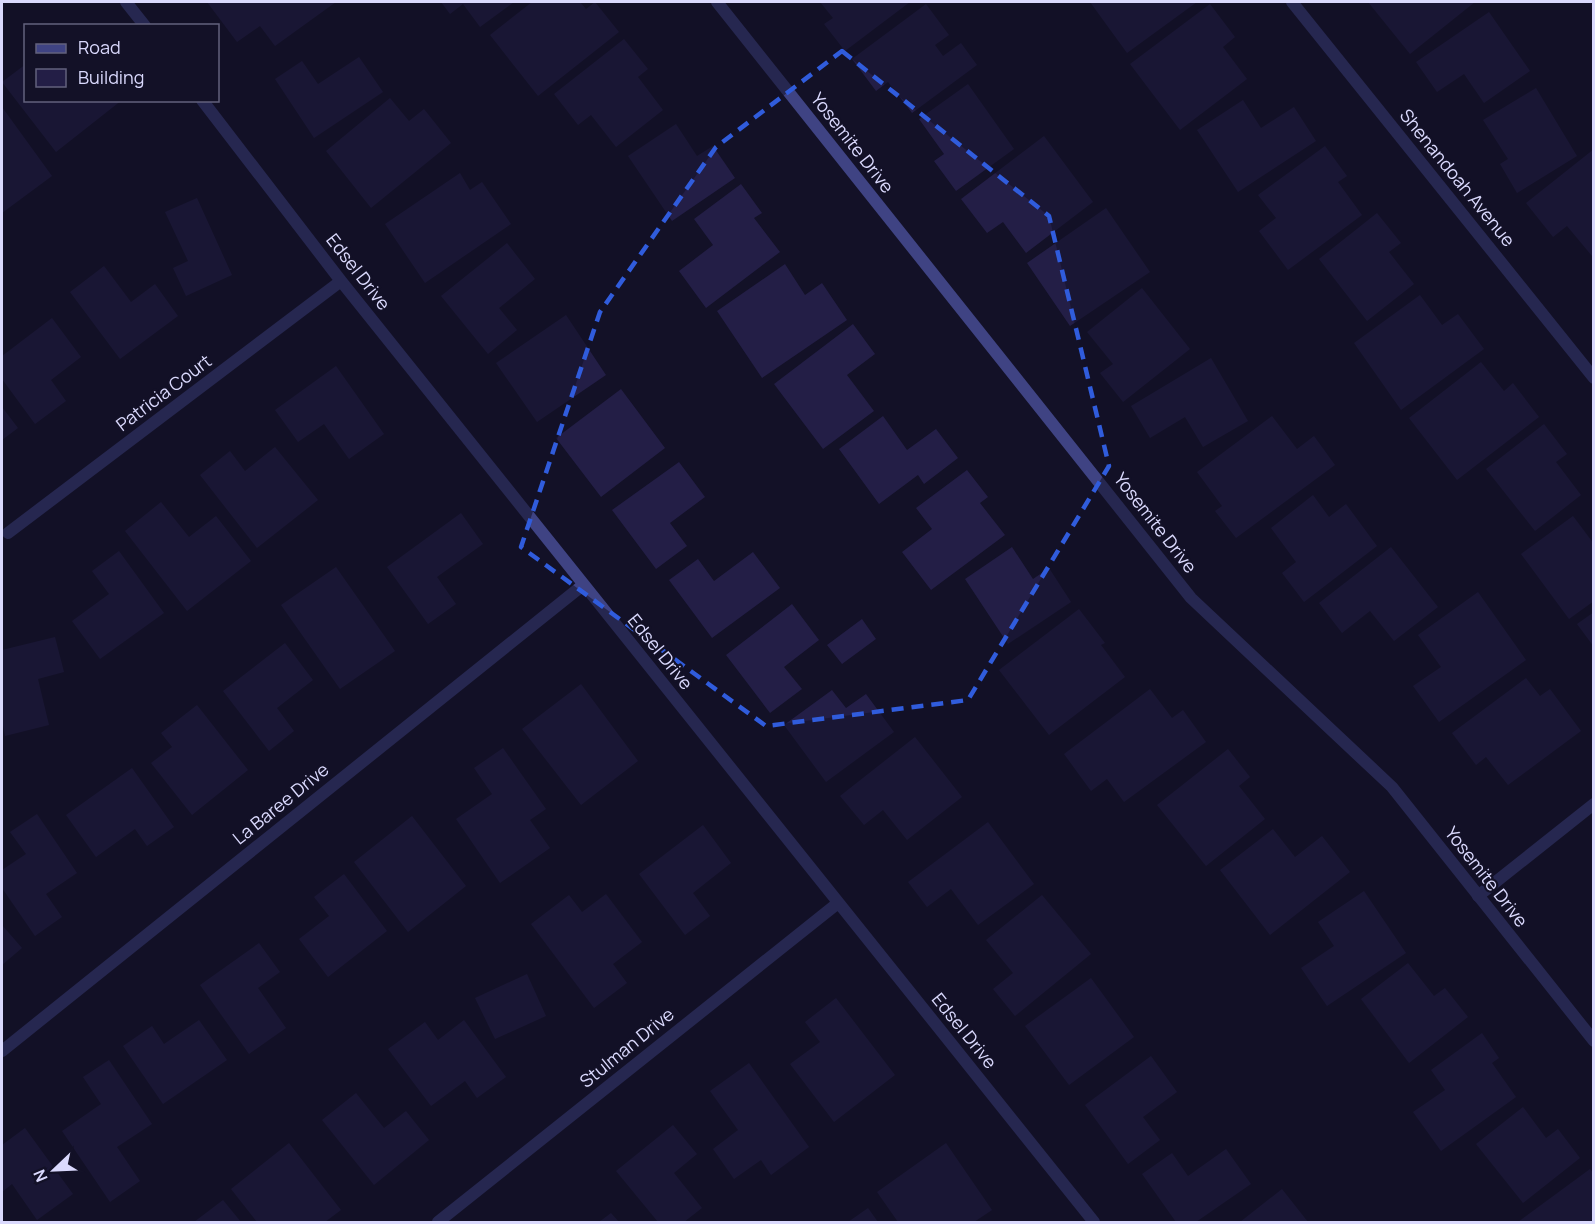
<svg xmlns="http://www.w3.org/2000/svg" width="1595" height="1224" viewBox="0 0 1595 1224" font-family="Manrope,sans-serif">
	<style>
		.building { fill: #231e46 }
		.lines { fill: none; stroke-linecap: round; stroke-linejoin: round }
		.minor { stroke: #3f4383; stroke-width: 12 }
		.tertiary { stroke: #3f4383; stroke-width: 12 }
		.marked { fill: none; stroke: #305cdc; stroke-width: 4.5; stroke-dasharray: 12 8; stroke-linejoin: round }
		.labels { text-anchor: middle; stroke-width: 4.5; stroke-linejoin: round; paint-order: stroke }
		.street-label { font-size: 18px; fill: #dad9fd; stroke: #131127 }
	</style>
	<rect width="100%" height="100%" fill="#131127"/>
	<path class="building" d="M207,2H336L275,46L260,26L237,42Z
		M441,2H514L480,27L463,4L450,14Z
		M532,2H580L586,9L595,2L619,32L538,96L490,35Z
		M820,2H910L845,51L824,24L833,18Z
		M1090,2H1197L1127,53Z
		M1368,2H1475L1410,54Z
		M926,4L949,35L935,45L943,56L961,43L977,65L912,113L888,82L876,91L852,59Z
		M1210,4L1235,37L1223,47L1247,79L1180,130L1130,64Z
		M1489,12L1530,71L1484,103L1464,74L1437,92L1416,62Z
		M624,39L648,69L638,77L663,110L616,147L591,115L578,125L554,94Z
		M359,57L383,92L314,138L275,79L302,61L318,84Z
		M26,64V100H122L56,152L2,82Z
		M968,84L1014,149L956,191L934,161L944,154L919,119Z
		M1536,88L1577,156L1517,193L1500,164L1508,159L1483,120Z
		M390,98L409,121L424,109L451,143L371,208L326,151Z
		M1243,100L1261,128L1294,107L1316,141L1238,192L1197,130Z
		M2,107L52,176L2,213Z
		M676,124L697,156L713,146L735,178L672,221L628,156Z
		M1044,136L1093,202L1026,253L1003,222L987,233L961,199Z
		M1325,146L1347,176L1338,182L1362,215L1288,270L1259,231L1276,218L1258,195Z
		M1594,149V255L1592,256L1567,226L1553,237L1526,203Z
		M460,173L470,190L482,182L511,224L425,283L385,224Z
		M741,184L762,213L754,218L780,252L706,308L679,271L713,245L694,219Z
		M197,198L232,275L186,296L173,268L188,261L165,212Z
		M1106,208L1150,272L1070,326L1027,263Z
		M1377,213L1401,243L1389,252L1414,284L1367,321L1319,259Z
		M507,243L535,279L499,308L517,330L488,354L441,296Z
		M785,264L805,295L822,283L847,320L762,378L717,311Z
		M104,266L131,302L155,284L178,316L120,359L70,292Z
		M1142,288L1190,349L1123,402L1100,373L1113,364L1087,332Z
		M1420,295L1442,325L1458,314L1484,349L1401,410L1354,343Z
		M566,315L606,375L537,422L496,363Z
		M52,318L81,357L51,380L66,401L35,424L2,379V356Z
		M853,324L875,354L847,375L874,411L823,449L774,384Z
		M1211,358L1248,421L1203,447L1185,417L1150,438L1131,406Z
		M1481,362L1504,391L1513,383L1539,417L1457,480L1409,418Z
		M336,366L384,434L349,459L324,424L298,442L275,410Z
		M621,389L665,448L601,497L556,438Z
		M2,407L18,428L2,440Z
		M883,416L907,450L936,429L958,458L924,484L918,475L879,504L839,449Z
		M1272,416L1297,449L1314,436L1335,465L1236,538L1215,511L1222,506L1197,472Z
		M1544,424L1567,454L1556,462L1581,495L1535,531L1486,469Z
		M275,447L318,500L257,548L200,475L230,451L245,471Z
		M679,462L705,497L670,523L687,546L656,569L612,510Z
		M967,470L988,497L980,503L1005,535L931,590L902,552L932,529L916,508Z
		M1313,495L1329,517L1346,504L1377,546L1304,602L1282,573L1296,562L1271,528Z
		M161,502L189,537L216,516L251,561L187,611L125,531Z
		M461,513L483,544L437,577L456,604L428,624L387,567Z
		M1573,516L1594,544V601L1569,619L1521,554Z
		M1012,547L1033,579L1049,568L1071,602L1008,644L965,579Z
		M1391,547L1438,607L1394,641L1370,611L1342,633L1319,603Z
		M119,551L164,613L100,659L72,621L109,594L92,571Z
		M753,552L780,588L712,638L669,580L698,559L714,581Z
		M336,567L395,651L340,689L281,605Z
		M1478,592L1526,660L1439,722L1413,686L1441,667L1418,635Z
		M792,604L819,640L784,667L802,689L770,713L726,655Z
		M1079,609L1105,643L1101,645L1125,677L1049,735L999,670Z
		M1594,612V647L1577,624Z
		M862,619L876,639L842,664L827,645Z
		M55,637L64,672L38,679L49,725L5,736L2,721V650Z
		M285,643L313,680L277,708L294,731L269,751L223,691Z
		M1526,678L1540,696L1550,689L1581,731L1508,785L1486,757L1476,765L1452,733Z
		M581,684L638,761L581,805L522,729Z
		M1150,689L1172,718L1183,710L1206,742L1124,802L1107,779L1091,791L1064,754Z
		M832,690L846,708L866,694L894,732L826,782L784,725Z
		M197,705L248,770L192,815L151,763L172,747L161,733Z
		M915,737L962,797L907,840L883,810L864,825L840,796Z
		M503,748L546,809L530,820L550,848L500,883L456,819L492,794L474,768Z
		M1228,749L1250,777L1239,786L1265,819L1206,866L1157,805Z
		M132,768L174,827L147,846L135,829L96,857L66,815Z
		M37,814L77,873L46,894L62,917L35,936L2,888V870L26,854L10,832Z
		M412,816L466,886L408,932L354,862Z
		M988,822L1034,884L978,925L951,889L927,907L908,882Z
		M703,825L731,863L693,893L710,916L685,935L639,874Z
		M1273,829L1295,857L1322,836L1350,872L1270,935L1220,870Z
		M344,874L387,931L328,977L299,939L329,916L314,897Z
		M1364,891L1406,953L1327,1006L1301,968L1334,946L1318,922Z
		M606,894L642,942L613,964L627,983L594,1008L531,924L569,895L582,912Z
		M1042,895L1091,954L1015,1016L993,989L1013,973L986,940Z
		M2,925L22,948L2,965Z
		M259,943L280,972L258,988L286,1028L249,1054L200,985Z
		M1408,963L1434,996L1445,988L1468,1017L1409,1063L1361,999Z
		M527,974L546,1016L495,1039L475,998Z
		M1091,978L1134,1037L1069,1085L1025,1026Z
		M836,998L895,1075L834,1122L790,1064L820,1042L805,1022Z
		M199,1020L227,1060L163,1104L123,1046L152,1026L164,1044Z
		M464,1020L506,1077L477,1098L465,1081L431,1106L388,1049L425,1022L438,1040Z
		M1482,1033L1499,1058L1492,1063L1516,1097L1441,1151L1413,1112L1445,1090L1431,1070Z
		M1151,1056L1177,1092L1143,1117L1160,1140L1128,1164L1085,1105Z
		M109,1060L152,1124L117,1147L140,1181L110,1202L62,1131L101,1104L83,1077Z
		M749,1063L809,1147L771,1175L761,1160L734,1179L713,1149L738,1130L710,1091Z
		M356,1093L384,1128L406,1111L429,1140L374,1185L322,1120Z
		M1523,1107L1546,1138L1558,1129L1580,1158L1523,1203L1476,1144Z
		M673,1125L697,1154L674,1173L702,1208L684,1222H658L616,1171Z
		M25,1128L73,1194L37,1220L12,1184L2,1192V1145Z
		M289,1143L341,1210L325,1222H257L231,1189Z
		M946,1143L992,1210L974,1222H898L877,1192Z
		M1226,1149L1251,1184L1196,1222H1176L1142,1174L1172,1153L1188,1176Z
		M1590,1169L1594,1174V1222H1518Z
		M1282,1189L1308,1222H1240Z
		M223,1200L241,1222H194Z
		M868,1208L878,1222H848Z
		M611,1213L619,1222H599Z"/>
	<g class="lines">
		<path class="minor" d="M126,2L145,26
			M1292,2L1594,378
			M202,100L341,281L1094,1222
			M8,533L341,281
			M1478,896L1594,804
			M2,1051L583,585
			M438,1222L838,903"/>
		<path class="tertiary" d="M717,2L1191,598L1392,787L1594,1041"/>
	</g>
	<path d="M0 0H1595V1224H0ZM842,51L1049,216L1109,466L968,700L766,726L521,547L600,312L716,147Z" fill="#131127" fill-opacity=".55" fill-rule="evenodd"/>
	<path class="marked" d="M842,51L1049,216L1109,466L968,700L766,726L521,547L600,312L716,147Z"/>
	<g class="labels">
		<g class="street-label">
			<text transform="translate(852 143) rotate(52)" y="6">Yosemite Drive</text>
			<text transform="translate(1457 178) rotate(51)" y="6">Shenandoah Avenue</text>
			<text transform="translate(358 272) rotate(52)" y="6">Edsel Drive</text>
			<text transform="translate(164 393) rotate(-37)" y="6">Patricia Court</text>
			<text transform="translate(1155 523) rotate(52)" y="6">Yosemite Drive</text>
			<text transform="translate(660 652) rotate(51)" y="6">Edsel Drive</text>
			<text transform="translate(281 804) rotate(-39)" y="6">La Baree Drive</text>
			<text transform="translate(1486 877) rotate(52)" y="6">Yosemite Drive</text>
			<text transform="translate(964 1031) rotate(51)" y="6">Edsel Drive</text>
			<text transform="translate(627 1048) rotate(-39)" y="6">Stulman Drive</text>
		</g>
	</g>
	<rect width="1595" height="1224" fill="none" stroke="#dad9fd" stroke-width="6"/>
	<rect x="24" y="24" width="195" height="78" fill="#131127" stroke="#63617d" stroke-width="1.5"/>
	<rect x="36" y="44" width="30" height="9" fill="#3f4383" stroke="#63617d" stroke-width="1.5"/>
	<text x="78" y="54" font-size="18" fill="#dad9fd">Road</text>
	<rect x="36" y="69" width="30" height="18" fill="#231e46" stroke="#63617d" stroke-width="1.5"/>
	<text x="78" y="84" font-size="18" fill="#dad9fd">Building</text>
	<g transform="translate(54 1170) rotate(247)" stroke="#131127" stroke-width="4.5" paint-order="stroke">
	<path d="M0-4.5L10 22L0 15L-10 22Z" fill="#dad9fd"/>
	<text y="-9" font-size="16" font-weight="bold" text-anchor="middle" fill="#dad9fd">N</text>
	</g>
</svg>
